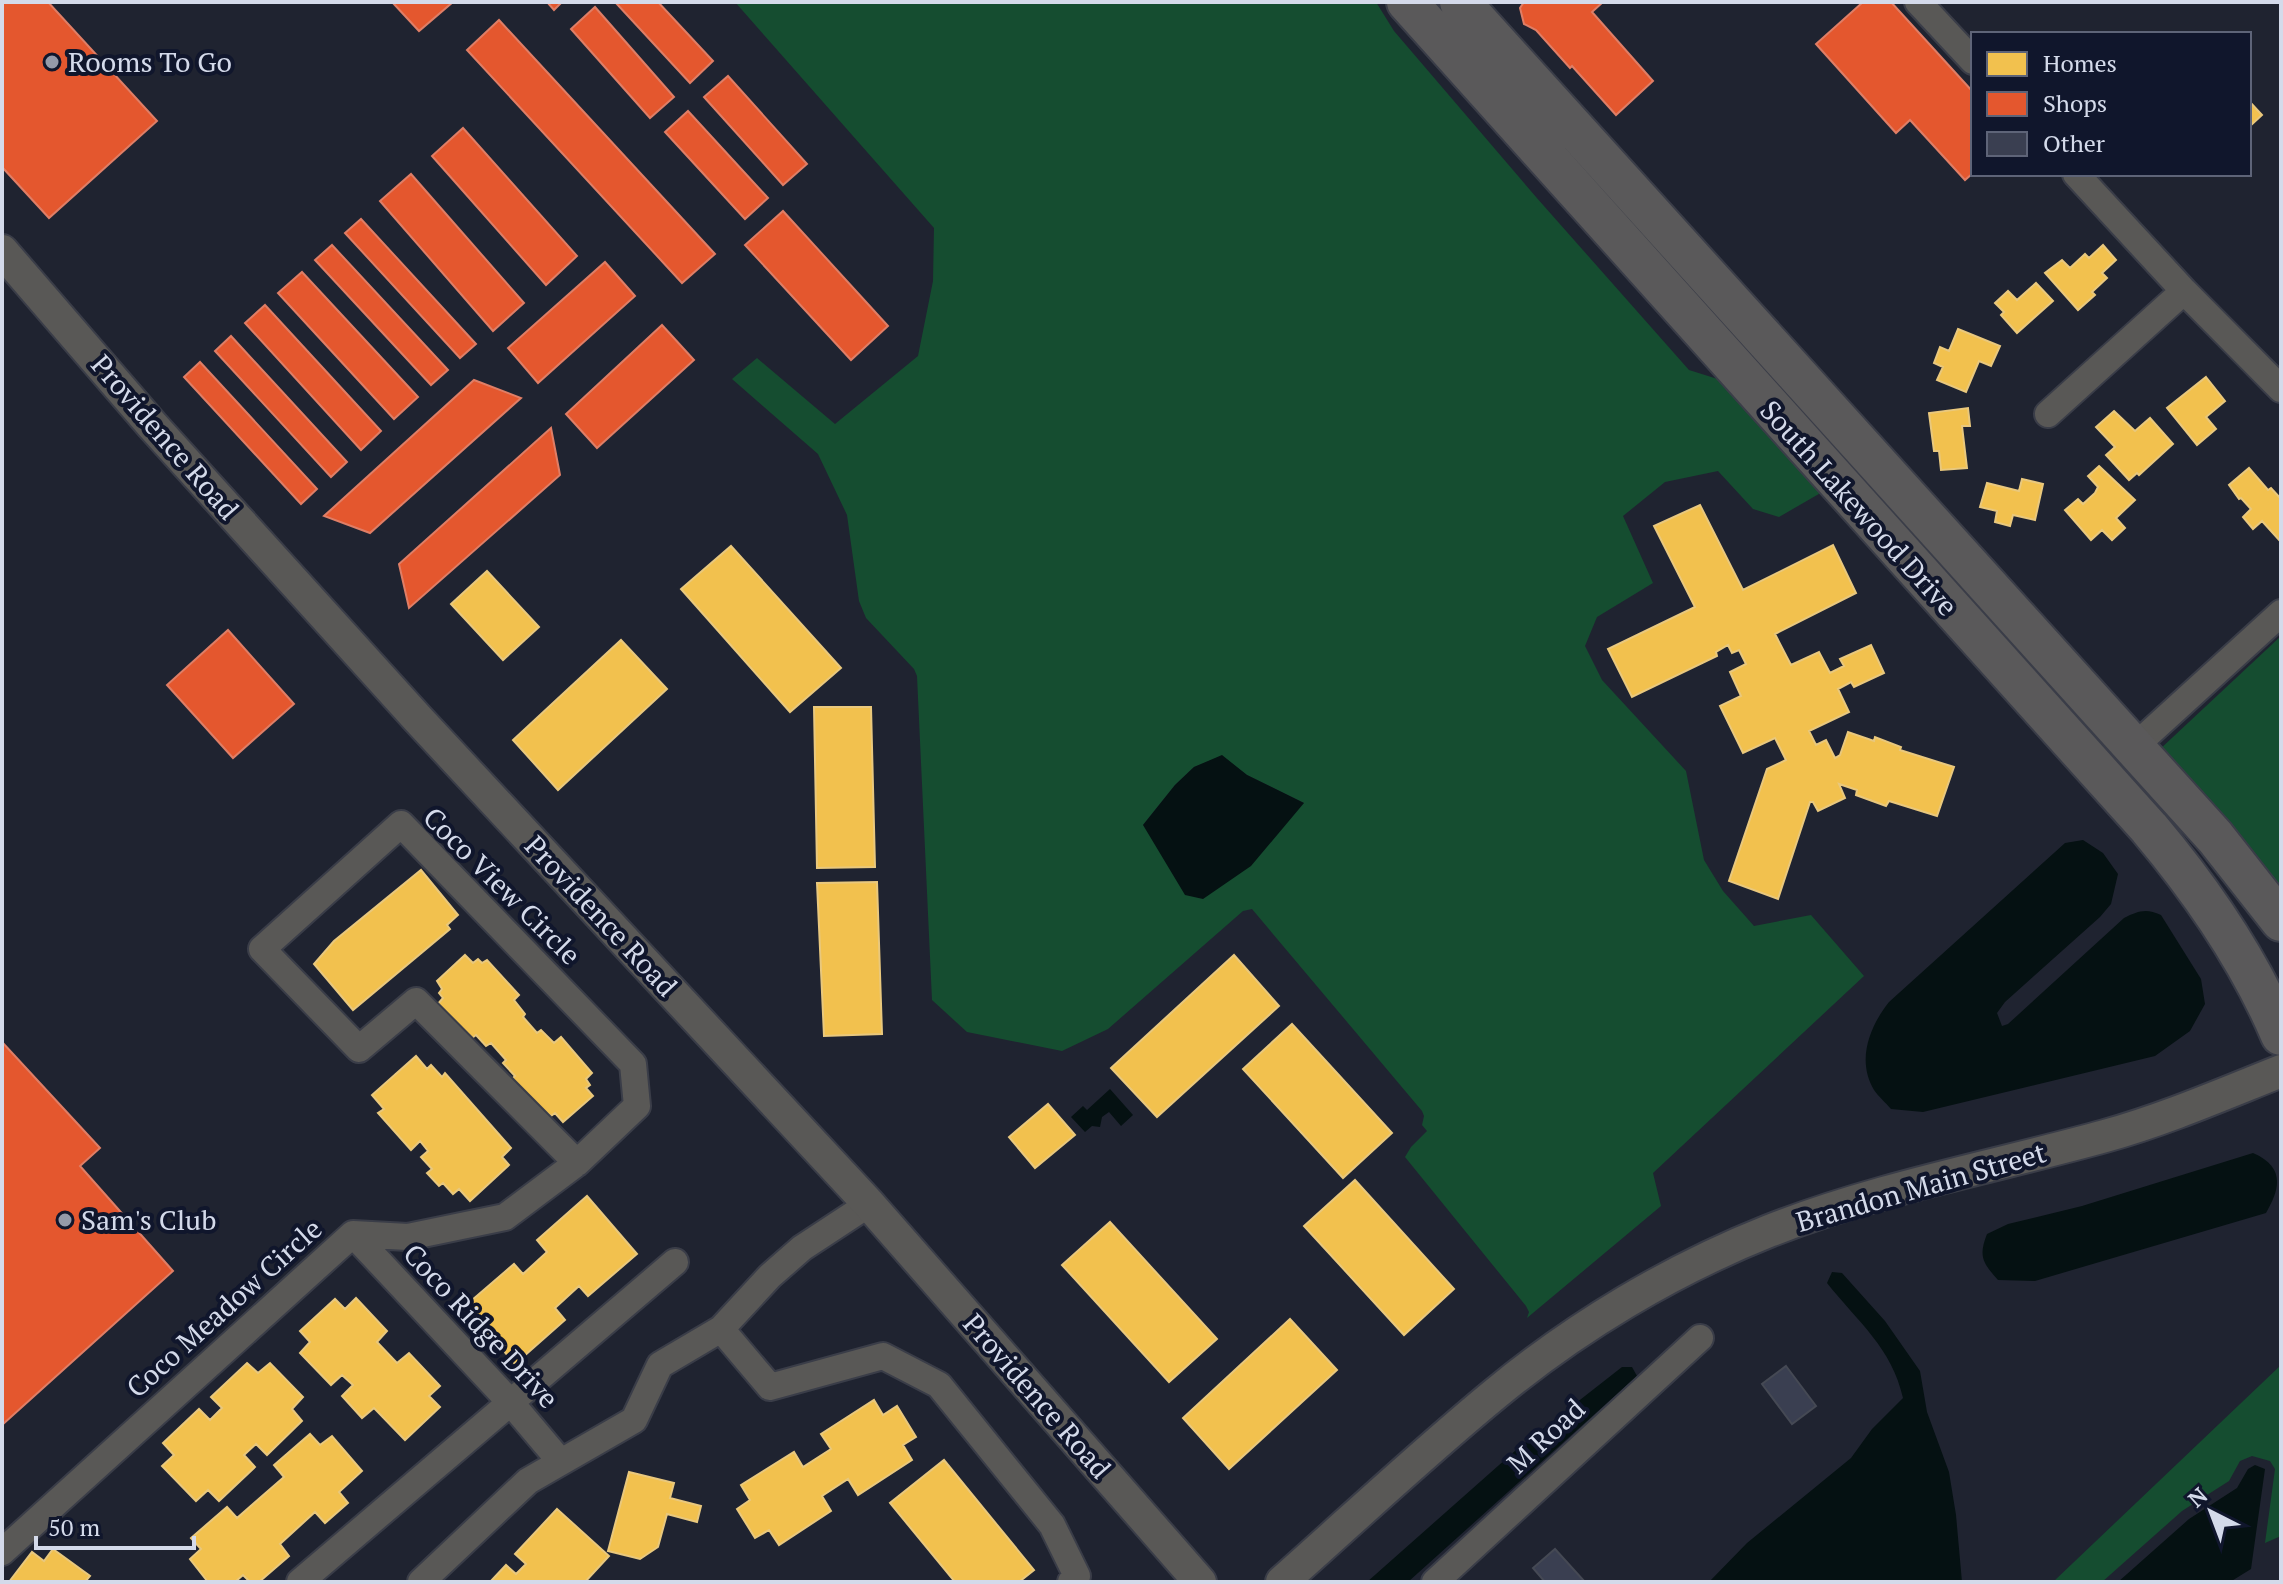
<svg xmlns="http://www.w3.org/2000/svg" width="2283" height="1584" viewBox="0 0 2283 1584" font-family="'PT Serif',serif">
	<style>
		.green { fill: #154d30; fill-rule: evenodd }
		.water { fill: #051112 }
		.homes { fill: #f2c14e; stroke: #e9c87d; stroke-width: 2 }
		.shops { fill: #e4572e; stroke: #df7e66; stroke-width: 2 }
		.building { fill: #3a3f51; stroke: #454954; stroke-width: 2 }
		.lines { fill: none; stroke-linecap: round; stroke-linejoin: round }
		.minor-casing { stroke: #3a3d48; stroke-width: 30 }
		.tertiary-casing { stroke: #3a3d48; stroke-width: 36 }
		.primary-casing { stroke: #3a3d48; stroke-width: 44 }
		.minor { stroke: #595856; stroke-width: 26 }
		.tertiary { stroke: #595856; stroke-width: 32 }
		.primary { stroke: #5a595a; stroke-width: 40 }
		.poi-dot { fill: #959aa9; stroke: #10162c; stroke-width: 3 }
		.labels { text-anchor: middle; stroke-width: 8; stroke-linejoin: round; paint-order: stroke }
		.poi-label { font-size: 28px; fill: #d4daea; stroke: #10162c; text-anchor: start }
		.street-label { font-size: 28px; fill: #d4daea; stroke: #10162c }
	</style>
	<rect width="100%" height="100%" fill="#1f2330"/>
	<path class="green" d="M735,2H1376L1394,31L1536,197L1689,370L1724,381L1824,491L1779,517L1753,509L1718,471L1665,482L1623,516L1653,583L1597,617L1585,646L1602,680L1686,771L1704,860L1723,891L1754,926L1811,915L1864,976L1653,1173L1661,1206L1527,1318L1529,1312L1526,1306L1405,1157L1411,1147L1427,1131L1422,1125L1424,1116L1422,1111L1252,909L1243,911L1108,1029L1062,1051L967,1032L932,1000L917,676L914,669L866,618L859,601L847,515L818,454L732,379L757,358L835,424L918,356L933,281L934,228ZM1222,756L1247,775L1304,803L1143,825L1175,785L1194,767Z
		M2281,636V888L2158,751Z
		M2281,1365V1536L2265,1543L2275,1469L2270,1461L2252,1456L2240,1461L2229,1481L2182,1511L2102,1582H2053Z"/>
	<path class="water" d="M1222,755L1247,775L1304,803L1251,866L1203,899L1185,895L1143,825L1175,785L1194,767Z
		M2083,840L2103,853L2118,874L2111,904L2100,917L2005,1002L1997,1013L2002,1026L2008,1024L2124,918C2138,911 2146,908 2161,915L2201,979L2205,1004L2190,1031L2155,1056L1923,1112L1891,1109C1886,1103 1878,1096 1874,1090C1856,1060 1870,1026 1889,1002L2065,843Z
		M1110,1089L1133,1115L1121,1126L1109,1112L1102,1117L1100,1127L1092,1126L1085,1132L1071,1117L1083,1106L1087,1110Z
		M2253,1153C2283,1166 2282,1186 2266,1213L2035,1281L1998,1280C1983,1263 1978,1257 1987,1234L2008,1224L2082,1206Z
		M1832,1272L1842,1273L1885,1321L1920,1371L1927,1412L1949,1472L1956,1515L1962,1582H1709L1747,1543L1851,1458L1872,1429L1903,1398C1892,1348 1858,1322 1827,1283Z
		M1622,1367H1632L1637,1376L1408,1582H1367L1516,1450Z
		M2255,1465L2265,1469L2251,1569L2230,1582H2118L2189,1519L2237,1488L2248,1469Z"/>
	<path class="homes" d="M2249,101L2262,115L2249,127Z
		M2103,245L2116,260L2102,273L2107,278L2092,292L2095,295L2078,310L2045,273L2062,260L2070,268L2085,254L2089,258Z
		M2036,283L2053,301L2017,333L2001,315L2004,312L1995,303L2008,291L2017,300Z
		M1958,329L2000,346L1991,366L1979,361L1966,392L1937,380L1943,367L1934,363L1940,347L1949,351Z
		M2206,377L2225,401L2206,417L2216,429L2197,445L2167,408Z
		M1968,408L1970,426H1962L1967,468L1941,470L1939,451H1934L1929,413Z
		M2114,411L2135,431L2150,418L2173,444L2139,475L2137,473L2129,480L2106,455L2115,447L2096,427Z
		M2099,466L2135,500L2116,518L2125,528L2112,540L2102,530L2091,540L2065,510L2078,499L2083,504L2095,493L2098,487L2088,476Z
		M2249,468L2268,490L2271,488L2281,499L2280,541L2262,521L2253,529L2243,517L2251,509L2241,498L2239,499L2229,485Z
		M2022,479L2043,484L2035,520L2013,515L2010,526L1995,522L1997,511L1980,507L1987,483L2019,491Z
		M1700,505L1743,590L1833,545L1856,593L1775,634L1791,665L1819,652L1830,673L1844,666L1840,659L1871,645L1884,673L1854,687L1851,682L1838,689L1849,712L1809,731L1816,745L1826,740L1835,758L1840,755L1848,732L1874,741L1875,737L1901,747L1900,750L1954,767L1937,816L1889,801L1886,806L1856,795L1857,790L1839,784L1845,798L1818,811L1813,802H1810L1778,899L1729,881L1767,769L1786,760L1775,738L1743,753L1720,706L1741,696L1730,672L1746,664L1739,650L1732,653L1728,645L1716,652L1717,656L1632,697L1608,649L1695,607L1654,526Z
		M731,546L841,668L790,712L681,589Z
		M487,571L539,627L503,660L451,604Z
		M621,640L667,689L558,790L513,740Z
		M814,707H871L875,867L817,868Z
		M421,870L458,915L447,925L450,929L353,1010L314,964L334,941Z
		M877,882L882,1034L824,1036L817,883Z
		M465,955L473,963L478,959L482,963L487,960L519,995L514,1000L525,1014L523,1017L537,1033L541,1030L554,1043L561,1037L592,1073L586,1079L590,1085L586,1088L593,1096L563,1122L555,1113L551,1116L547,1113L540,1118L508,1083L515,1076L503,1063L506,1060L491,1043L486,1046L476,1035L472,1038L468,1034L465,1037L437,1005L443,998L439,993L442,989L437,981Z
		M1234,955L1279,1006L1157,1117L1111,1068Z
		M1292,1024L1392,1133L1343,1178L1243,1069Z
		M416,1056L427,1069L431,1065L442,1077L445,1073L511,1148L502,1157L509,1165L470,1201L459,1189L453,1194L443,1183L439,1186L427,1173L432,1169L421,1157L428,1151L420,1141L411,1150L378,1113L384,1109L372,1095Z
		M1048,1104L1075,1135L1035,1168L1009,1137Z
		M1355,1180L1454,1289L1404,1335L1304,1226Z
		M587,1196L637,1254L588,1296L579,1286L555,1308L565,1320L515,1364L465,1306L514,1264L523,1274L547,1252L537,1240Z
		M1110,1222L1217,1339L1169,1382L1062,1265Z
		M356,1298L387,1331L377,1342L397,1363L409,1353L440,1386L429,1396L440,1407L405,1440L374,1408L362,1418L342,1396L353,1385L342,1375L331,1385L300,1353L310,1342L300,1331L335,1299L345,1309Z
		M1290,1319L1337,1370L1229,1469L1183,1418Z
		M247,1363L258,1373L270,1363L303,1397L292,1409L302,1421L267,1455L256,1444L244,1455L255,1467L219,1501L208,1490L196,1501L162,1466L174,1455L163,1443L199,1409L210,1420L222,1408L211,1397Z
		M874,1400L883,1415L897,1406L916,1437L903,1445L912,1460L858,1495L848,1479L822,1496L831,1511L779,1545L769,1530L755,1538L737,1509L750,1500L741,1485L794,1452L803,1467L831,1449L821,1434Z
		M310,1434L320,1445L332,1436L362,1471L339,1492L348,1503L325,1523L315,1512L280,1544L289,1556L259,1582H250L243,1575L235,1582H208L190,1559L201,1549L191,1538L227,1507L237,1518L284,1477L274,1465Z
		M944,1460L1034,1570L1019,1582H955L890,1503Z
		M629,1472L674,1483L670,1498L701,1506L697,1522L667,1514L658,1547L640,1559L608,1551Z
		M557,1509L609,1556L585,1582H490L506,1565L516,1574L526,1564L515,1554Z
		M53,1549L90,1576L85,1582H9L32,1552L44,1561Z"/>
	<path class="shops" d="M2,2H48L157,121L49,218L2,167Z
		M392,2H453L419,31Z
		M547,2H562L554,10Z
		M615,2H658L713,61L690,83Z
		M1524,2H1603L1592,12L1653,81L1616,115L1572,66L1570,68L1536,30L1524,24L1520,8Z
		M1863,2H1891L1973,92V173L1965,180L1910,120L1896,133L1816,44Z
		M595,7L674,97L650,118L571,29Z
		M499,20L715,254L682,283L467,50Z
		M728,76L807,164L783,185L704,97Z
		M688,111L768,198L745,219L665,132Z
		M463,128L577,256L546,285L432,156Z
		M411,174L524,303L493,331L380,201Z
		M783,211L888,326L851,360L745,245Z
		M361,219L476,344L460,358L345,233Z
		M332,245L448,370L431,385L315,260Z
		M605,262L635,296L538,383L508,348Z
		M302,272L418,397L394,419L278,293Z
		M265,305L381,431L361,450L245,323Z
		M662,325L694,360L597,448L566,414Z
		M231,336L347,462L331,477L215,351Z
		M200,362L317,489L301,504L184,377Z
		M474,380L521,398L370,533L324,516Z
		M551,428L560,475L409,608L399,564Z
		M228,630L294,704L233,758L167,685Z
		M2,1042L100,1148L80,1166L173,1271L2,1425Z"/>
	<path class="building" d="M1786,1366L1816,1406L1792,1424L1762,1384Z
		M1555,1549L1585,1582H1545L1533,1568Z"/>
	<g class="lines">
		<g class="minor-casing">
			<path id="minor" d="M1918,2L1973,61
				M2076,174L2184,291L2281,389
				M2048,414L2184,291
				M2134,747L2281,613
				M353,1234L512,1404L560,1461
				M721,1329L770,1387L883,1356L939,1385L1052,1525L1077,1576L1071,1582
				M2,1552L353,1234L408,1237L505,1217L577,1163L637,1106L633,1064L401,824L262,949L359,1049L416,1001L577,1163
				M300,1582L675,1262
				M421,1582L528,1481L634,1420L660,1365L721,1329L770,1276L802,1248L869,1204
				M1435,1582L1700,1338"/>
		</g>
		<g class="tertiary-casing">
			<path id="tertiary" d="M2,251L152,425L418,719L869,1204L1200,1582
				M1282,1582C1353,1519 1422,1454 1495,1394C1576,1327 1671,1270 1769,1231C1878,1188 1993,1167 2105,1136C2166,1119 2223,1094 2281,1071"/>
		</g>
		<g class="primary-casing">
			<path id="primary" d="M1407,2L2149,828C2202,891 2249,959 2281,1035
				M1460,2L2215,837L2281,921"/>
		</g>
		<use href="#minor" class="minor"/>
		<use href="#tertiary" class="tertiary"/>
		<use href="#primary" class="primary"/>
	</g>
	<g class="poi-dot">
		<circle cx="52" cy="62" r="8"/>
		<circle cx="65" cy="1220" r="8"/>
	</g>
	<g class="labels">
		<g class="poi-label">
			<text x="68" y="72">Rooms To Go</text>
			<text x="81" y="1230">Sam's Club</text>
		</g>
		<g class="street-label">
			<text transform="translate(165 437) rotate(49)" y="10">Providence Road</text>
			<text transform="translate(1859 508) rotate(48)" y="10">South Lakewood Drive</text>
			<text transform="translate(502 886) rotate(45)" y="10">Coco View Circle</text>
			<text transform="translate(601 916) rotate(47)" y="10">Providence Road</text>
			<text transform="translate(1921 1187) rotate(-16)" y="10">Brandon Main Street</text>
			<text transform="translate(224 1308) rotate(-42)" y="10">Coco Meadow Circle</text>
			<text transform="translate(481 1326) rotate(47)" y="10">Coco Ridge Drive</text>
			<text transform="translate(1037 1396) rotate(49)" y="10">Providence Road</text>
			<text transform="translate(1546 1436) rotate(-43)" y="10">M Road</text>
		</g>
	</g>
	<rect width="2283" height="1584" fill="none" stroke="#d4daea" stroke-width="8"/>
	<rect x="1971" y="32" width="280" height="144" fill="#10162c" stroke="#5e6478" stroke-width="2"/>
	<rect x="1987" y="52" width="40" height="24" fill="#f2c14e" stroke="#5e6478" stroke-width="2"/>
	<text x="2043" y="72" font-size="24" fill="#d4daea">Homes</text>
	<rect x="1987" y="92" width="40" height="24" fill="#e4572e" stroke="#5e6478" stroke-width="2"/>
	<text x="2043" y="112" font-size="24" fill="#d4daea">Shops</text>
	<rect x="1987" y="132" width="40" height="24" fill="#3a3f51" stroke="#5e6478" stroke-width="2"/>
	<text x="2043" y="152" font-size="24" fill="#d4daea">Other</text>
	<g transform="translate(2211 1512) rotate(318)" stroke="#10162c" stroke-width="6" paint-order="stroke">
	<path d="M0-6L14 30L0 20L-14 30Z" fill="#d4daea"/>
	<text y="-12" font-size="22" font-weight="bold" text-anchor="middle" fill="#d4daea">N</text>
	</g>
	<path d="M36 1536v12h158v-12" fill="none" stroke="#d4daea" stroke-width="4"/>
	<text x="48" y="1536" font-size="24" fill="#d4daea" stroke="#10162c" stroke-width="6" paint-order="stroke">50 m</text>
</svg>
